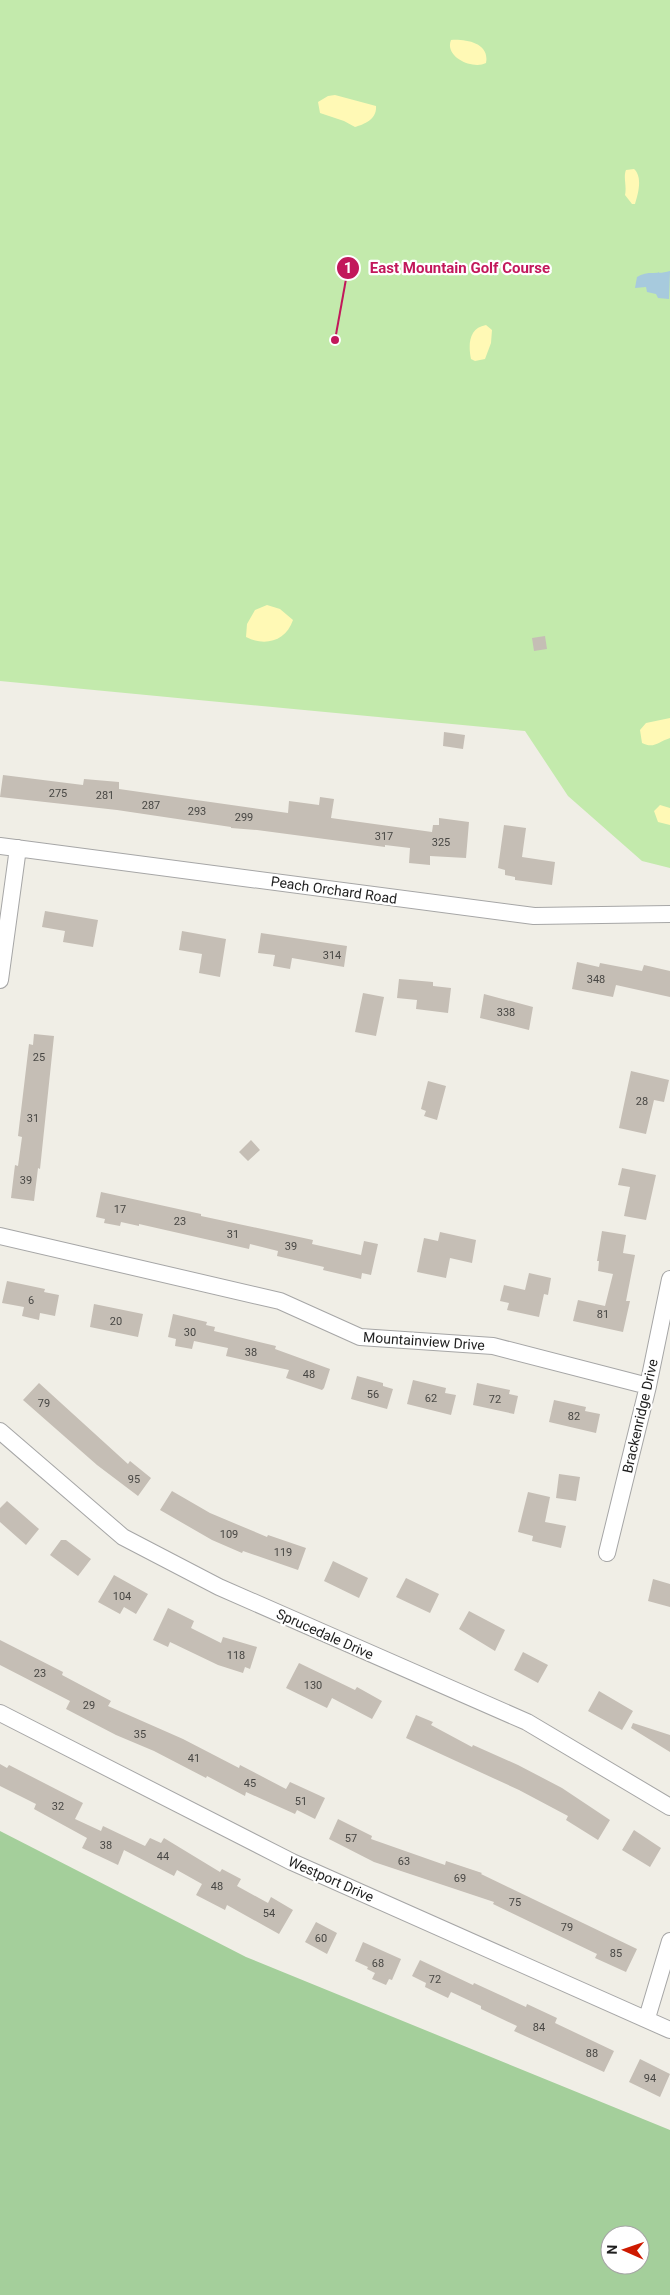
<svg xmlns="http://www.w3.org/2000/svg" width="670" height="2295" viewBox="0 0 670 2295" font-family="Roboto,sans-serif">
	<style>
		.grass { fill: #c3eaac }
		.forest { fill: #a4cf9b; fill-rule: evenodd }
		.sand { fill: #fff9b5 }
		.water { fill: #a7cadd }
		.building { fill: #c5beb5 }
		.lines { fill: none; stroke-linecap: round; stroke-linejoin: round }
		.minor-casing { stroke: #a6a6a6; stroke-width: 18 }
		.minor { stroke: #fff; stroke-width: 16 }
		.labels { text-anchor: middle; stroke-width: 4.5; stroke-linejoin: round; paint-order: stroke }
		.number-label { font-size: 11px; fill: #484744 }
		.street-label { font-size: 14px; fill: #1f1f1f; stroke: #fff }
		.leader { fill: none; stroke: #c2185b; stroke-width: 2 }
		.callout-dot { fill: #c2185b; stroke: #fff; stroke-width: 2 }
		.mark-label { font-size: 15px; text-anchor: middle; font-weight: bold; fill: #fff }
		.callout-label { font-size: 15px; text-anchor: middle; font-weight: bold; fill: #c2185b; stroke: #fff; stroke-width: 4.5; stroke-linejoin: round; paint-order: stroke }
	</style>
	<rect width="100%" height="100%" fill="#f0eee6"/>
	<path class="grass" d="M0,0H670V868L642,861L568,796L525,731L0,681Z"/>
	<path class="forest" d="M0,1831L246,1957L670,2130V2295H0ZM610,2235H640V2265H610Z"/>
	<path class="sand" d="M451,40C466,39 490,43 486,63C473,70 444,57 451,40Z
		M335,95L376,106C377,119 365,124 355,127L344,121L320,113L318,102L328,96Z
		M634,169C643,177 638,194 635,204H632L625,195C627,186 623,177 626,170Z
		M486,325L492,330L491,343L485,359L475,361L471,359C468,344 469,328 486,325Z
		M267,605L280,609L293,620C286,641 265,647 246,637L247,624L255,610Z
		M670,718V738C658,742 654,749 642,743L640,730L646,723Z
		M660,805L670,808V825L658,822L654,811Z"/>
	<path class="water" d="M670,271L669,299L658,298L656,294L647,292L646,287L635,288L637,277C647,270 659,275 670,271Z"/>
	<path class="building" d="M545,636L547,649L534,651L532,638Z
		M444,732L465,735L463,749L443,746Z
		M3,775L83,785L84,779L119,782V789L288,813L289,801L319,805L320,797L334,799L331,818L432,832L433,825H439V818L469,822L466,858L430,856V865L409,863L410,848L385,845V847L257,830L231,828V827L117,810L0,797Z
		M504,825L526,828L522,857L555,862L552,885L515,880V877L505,875V870L498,868Z
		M45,911L98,920L93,947L63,942L65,931L42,927Z
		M182,931L226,939L220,977L199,973L202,954L179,950Z
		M261,933L347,946L344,967L292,958L290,969L273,966L275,955L258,953Z
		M577,962L599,967L600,963L642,971L644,965L670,971V997L616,985L613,997L572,989Z
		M399,979L433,982V986L451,988L448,1013L416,1009L417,1000L397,998Z
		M363,993L384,997L376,1036L355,1032Z
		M484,994L533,1007L529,1030L480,1018Z
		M34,1034L54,1036L40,1169L38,1168L34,1201L11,1198L15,1165L18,1166L22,1137L18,1136L29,1044L33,1045Z
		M631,1071L669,1080L664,1102L654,1100L646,1134L619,1128Z
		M428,1081L446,1086L437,1120L424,1116L426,1111L421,1109Z
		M251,1140L260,1150L248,1161L239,1152Z
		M622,1168L656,1175L646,1220L624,1216L630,1187L618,1185Z
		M101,1192L201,1214V1216L313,1240L312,1244L361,1255L364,1241L378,1244L371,1275L362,1273L361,1279L323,1270L324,1267L277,1256L278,1251L250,1244L249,1249L139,1224V1226L121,1222L120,1226L104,1223L105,1219L96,1217Z
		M602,1231L626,1235L623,1253L635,1255L626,1301H630L623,1332L573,1321L578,1300L605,1306L613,1274L598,1271L599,1261H597Z
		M440,1232L476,1240L472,1263L450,1258L446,1278L417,1272L424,1238L438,1241Z
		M529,1273L551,1278L548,1295L544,1294L539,1317L507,1310L509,1303L500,1301L504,1285L525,1290Z
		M7,1281L45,1289L44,1292L59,1295L55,1316L40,1313L39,1320L22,1316L24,1307L2,1303Z
		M94,1304L143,1314L138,1337L90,1327Z
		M173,1314L207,1322L206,1325L215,1327L214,1331L276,1346L275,1349L330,1369L324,1388L322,1390L286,1378L289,1370L226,1356L228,1348L194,1341L192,1349L175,1346L176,1339L168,1337Z
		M357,1376L383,1383V1386L393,1389L387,1409L351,1399Z
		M413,1380L446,1388L445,1393L456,1395L451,1415L407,1404Z
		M39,1383L128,1464L130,1461L151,1478L138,1496L97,1465L23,1400Z
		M477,1383L510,1390L509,1394L518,1396L514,1414L473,1405Z
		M554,1400L586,1407L585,1411L600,1414L596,1433L549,1422Z
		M559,1474L580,1477L576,1501L556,1498Z
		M172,1491L210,1513L267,1537L268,1535L306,1548L298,1570L243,1551L242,1553L212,1540L160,1510Z
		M528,1492L550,1497L545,1522L566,1526L561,1548L532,1541L533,1536L518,1532Z
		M7,1501L39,1529L26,1545L0,1522V1508Z
		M61,1540H66L91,1559L78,1576L50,1555Z
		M333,1561L368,1578L359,1598L324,1581Z
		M114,1575L148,1594L136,1614L124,1607L120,1614L98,1602Z
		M406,1578L439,1594L430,1613L396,1597Z
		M653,1579L670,1584V1607L648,1601Z
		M168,1608L194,1621L191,1628L221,1643L223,1637L257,1647L250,1669L245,1667L243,1673L218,1665L170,1642L168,1647L153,1640Z
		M469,1611L505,1630L495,1651L459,1629Z
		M0,1640L63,1672L62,1675L111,1701L108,1706L183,1739L239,1768L240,1765L286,1789L290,1782L325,1798L315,1819L297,1810L295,1814L246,1792L245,1796L207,1776L206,1778L154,1751L116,1735L66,1709L70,1701L0,1665Z
		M523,1652L548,1665L538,1683L514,1670Z
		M299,1663L355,1690L357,1687L382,1701L372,1719L332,1698L327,1708L286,1688Z
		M599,1691L633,1711L622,1730L588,1711Z
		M416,1715L433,1722L431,1725L472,1747L473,1745L518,1765L562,1788L610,1820L598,1840L566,1820L568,1816L519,1790L406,1738Z
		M633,1723L670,1735V1752L631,1728Z
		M0,1764L7,1768L9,1765L83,1803L75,1819L101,1831L103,1826L145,1846L150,1838L161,1843L164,1838L220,1872L222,1869L241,1879L237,1886L268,1903L271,1897L293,1910L279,1934L227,1905L225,1910L196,1895L202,1884L177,1870L174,1876L124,1850L118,1865L82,1848L87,1838L34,1809L36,1804L0,1786Z
		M338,1819L372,1836L371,1839L445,1865L446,1861L482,1873L481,1874L637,1949L626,1972L595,1958L597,1954L493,1904L494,1902L374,1862L329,1839Z
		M634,1830L661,1848L650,1867L622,1850Z
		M316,1922L337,1933L327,1954L305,1942Z
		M363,1942L401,1959L392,1980L389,1979L386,1985L372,1979L375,1973L367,1969L368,1967L355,1961Z
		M420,1960L473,1985L474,1983L526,2007L527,2004L557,2018L555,2023L614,2051L604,2072L514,2031L517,2026L481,2009V2006L451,1992L448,1998L425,1987L426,1983L412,1976Z
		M640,2059L670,2074L660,2097L629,2082Z"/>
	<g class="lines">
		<g class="minor-casing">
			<path id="minor" d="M0,846L534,916L670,914
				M0,980L18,848
				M0,1236L280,1301L360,1337L493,1346L648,1386
				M0,1431L123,1537L219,1587L527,1722L670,1807
				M607,1553L648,1386L670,1279
				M0,1713L292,1862L670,2030
				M647,2018L670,1941"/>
		</g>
		<use href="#minor" class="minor"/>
	</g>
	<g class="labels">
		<g class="number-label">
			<text x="58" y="797">275</text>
			<text x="105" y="799">281</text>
			<text x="151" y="809">287</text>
			<text x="197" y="815">293</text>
			<text x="244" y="821">299</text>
			<text x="384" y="840">317</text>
			<text x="441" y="846">325</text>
			<text x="332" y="959">314</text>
			<text x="596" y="983">348</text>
			<text x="506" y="1016">338</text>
			<text x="39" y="1061">25</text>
			<text x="642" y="1105">28</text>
			<text x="33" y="1122">31</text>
			<text x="26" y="1184">39</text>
			<text x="120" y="1213">17</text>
			<text x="180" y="1225">23</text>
			<text x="233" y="1238">31</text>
			<text x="291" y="1250">39</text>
			<text x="31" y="1304">6</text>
			<text x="603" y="1318">81</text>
			<text x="116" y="1325">20</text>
			<text x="190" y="1336">30</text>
			<text x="251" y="1356">38</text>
			<text x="309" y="1378">48</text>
			<text x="373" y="1398">56</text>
			<text x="431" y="1402">62</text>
			<text x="495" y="1403">72</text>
			<text x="44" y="1407">79</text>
			<text x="574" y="1420">82</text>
			<text x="134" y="1483">95</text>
			<text x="229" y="1538">109</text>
			<text x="283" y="1556">119</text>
			<text x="122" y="1600">104</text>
			<text x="236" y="1659">118</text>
			<text x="40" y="1677">23</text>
			<text x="313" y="1689">130</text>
			<text x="89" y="1709">29</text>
			<text x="140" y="1738">35</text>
			<text x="194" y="1762">41</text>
			<text x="250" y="1787">45</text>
			<text x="301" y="1805">51</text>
			<text x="58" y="1810">32</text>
			<text x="351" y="1842">57</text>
			<text x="106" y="1849">38</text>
			<text x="163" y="1860">44</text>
			<text x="404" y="1865">63</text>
			<text x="460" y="1882">69</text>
			<text x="217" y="1890">48</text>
			<text x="515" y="1906">75</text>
			<text x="269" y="1917">54</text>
			<text x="567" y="1931">79</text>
			<text x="321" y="1942">60</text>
			<text x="616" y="1957">85</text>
			<text x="378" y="1967">68</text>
			<text x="435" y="1983">72</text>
			<text x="539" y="2031">84</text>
			<text x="592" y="2057">88</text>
			<text x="650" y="2082">94</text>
		</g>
		<g class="street-label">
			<text transform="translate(334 890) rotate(8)" y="5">Peach Orchard Road</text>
			<text transform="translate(424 1341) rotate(4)" y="5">Mountainview Drive</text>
			<text transform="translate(640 1416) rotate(-77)" y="5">Brackenridge Drive</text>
			<text transform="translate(325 1634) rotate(24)" y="5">Sprucedale Drive</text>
			<text transform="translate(331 1879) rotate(24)" y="5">Westport Drive</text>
		</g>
	</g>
	<path class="leader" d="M335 340L348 268"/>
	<g class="callout-dot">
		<circle cx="335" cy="340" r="5"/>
		<circle cx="348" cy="268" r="12"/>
	</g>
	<g class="mark-label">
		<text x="348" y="273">1</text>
	</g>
	<g class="callout-label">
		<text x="460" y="273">East Mountain Golf Course</text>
	</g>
	<g transform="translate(625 2250) rotate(272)"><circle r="24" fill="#ffffff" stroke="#a5a5a5"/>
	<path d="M0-4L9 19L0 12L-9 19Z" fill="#ce1a01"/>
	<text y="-8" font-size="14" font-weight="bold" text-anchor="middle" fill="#1f1f1f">N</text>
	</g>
</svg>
